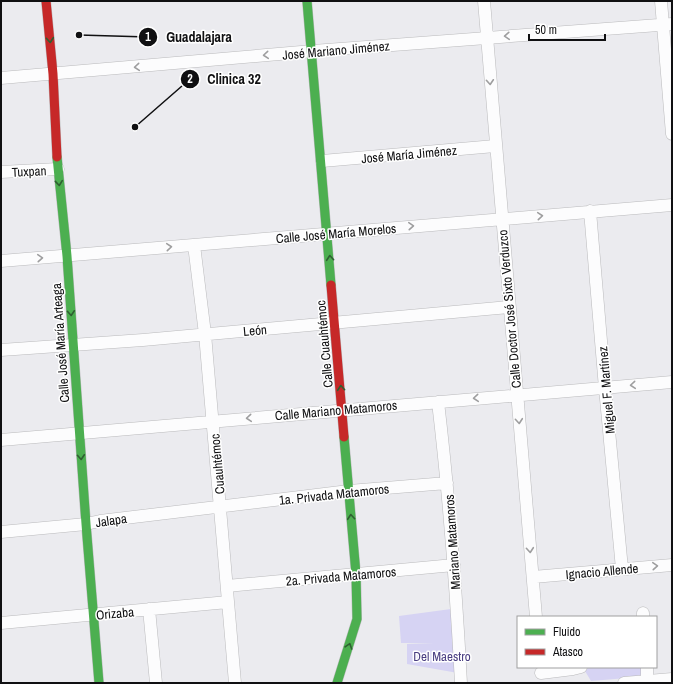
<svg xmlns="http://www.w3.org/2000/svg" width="673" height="684" viewBox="0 0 673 684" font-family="'Archivo Narrow',sans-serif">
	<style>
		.green { fill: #d6d3f3 }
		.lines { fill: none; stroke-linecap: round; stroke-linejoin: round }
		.street-casing { stroke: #bababc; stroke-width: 13 }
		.fast-casing { stroke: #bababc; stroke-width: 10 }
		.jam-casing { stroke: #bababc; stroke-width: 10 }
		.street { stroke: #fcfcfd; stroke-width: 12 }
		.fast { stroke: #4caf50; stroke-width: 9 }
		.jam { stroke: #c62828; stroke-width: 9 }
		.oneway { stroke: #9e9e9f }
		.oneway2 { stroke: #2e6031 }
		.labels { text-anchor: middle; stroke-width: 3; stroke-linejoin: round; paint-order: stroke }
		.street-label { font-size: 13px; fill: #101012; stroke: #fff }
		.park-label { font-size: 13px; fill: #4a3f82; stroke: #fff }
		.leader { fill: none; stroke: #101012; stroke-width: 1.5 }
		.callout-dot { fill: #101012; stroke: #fff; stroke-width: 1.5 }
		.mark-label { font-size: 12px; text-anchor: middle; font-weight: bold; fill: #fff }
		.callout-label { font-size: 14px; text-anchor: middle; font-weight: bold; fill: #101012; stroke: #fff; stroke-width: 3; stroke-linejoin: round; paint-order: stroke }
	</style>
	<rect width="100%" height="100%" fill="#ebebef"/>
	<path class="green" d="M451,609L458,673L407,664V644L434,643H401L399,616Z
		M589,667H641L642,673L639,677L591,681L585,671Z"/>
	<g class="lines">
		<g class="street-casing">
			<path id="street" d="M484,1L536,617
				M661,1L672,134
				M1,78L313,51L672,24
				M322,161L495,146
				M1,172L58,169
				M590,211L605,388L622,569
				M194,245L205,334L235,683
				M1,261L672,205
				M1,350L143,340L509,307
				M438,402C449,495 456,589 461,683
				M1,440L672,382
				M1,532L86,524L100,521L349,491L447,483
				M533,577L672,565
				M227,586L454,565
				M149,609L156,683
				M643,613V617
				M1,623L228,602
				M647,667V681
				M541,673L573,669L581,667
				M624,683L672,679"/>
		</g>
		<g class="fast-casing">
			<path id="fast" d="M307,1L331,285
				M57,157L67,256L86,524L99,683
				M337,683L357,619L356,574L344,437"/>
		</g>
		<g class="jam-casing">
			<path id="jam" d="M46,1L53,74L57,157
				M331,285L344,437"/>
		</g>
		<use href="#street" class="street"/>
		<use href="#fast" class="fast"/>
		<use href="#jam" class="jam"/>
	</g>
	<defs><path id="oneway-chevron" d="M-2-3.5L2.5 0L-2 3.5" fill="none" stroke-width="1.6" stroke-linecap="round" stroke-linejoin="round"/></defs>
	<g class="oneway">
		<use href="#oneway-chevron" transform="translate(507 36) rotate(176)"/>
		<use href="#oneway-chevron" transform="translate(266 55) rotate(175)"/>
		<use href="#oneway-chevron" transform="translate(137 67) rotate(175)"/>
		<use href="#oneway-chevron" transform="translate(490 82) rotate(86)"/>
		<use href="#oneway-chevron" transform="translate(540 216) rotate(-5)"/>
		<use href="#oneway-chevron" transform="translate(411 226) rotate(-4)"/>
		<use href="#oneway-chevron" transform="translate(169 247) rotate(-5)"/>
		<use href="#oneway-chevron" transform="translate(40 258) rotate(-4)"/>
		<use href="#oneway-chevron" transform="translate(633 385) rotate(175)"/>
		<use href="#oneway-chevron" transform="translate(476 398) rotate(175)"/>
		<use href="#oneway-chevron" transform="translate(249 418) rotate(175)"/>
		<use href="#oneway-chevron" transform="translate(519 421) rotate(85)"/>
		<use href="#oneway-chevron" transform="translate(530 550) rotate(85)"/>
		<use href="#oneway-chevron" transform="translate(655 566) rotate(-4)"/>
	</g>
	<g class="oneway2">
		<use href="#oneway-chevron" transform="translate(50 40) rotate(85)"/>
		<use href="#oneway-chevron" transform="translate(59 183) rotate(84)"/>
		<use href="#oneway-chevron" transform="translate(330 258) rotate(-95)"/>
		<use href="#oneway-chevron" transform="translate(71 313) rotate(86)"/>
		<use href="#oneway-chevron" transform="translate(341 388) rotate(-95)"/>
		<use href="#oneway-chevron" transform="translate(81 457) rotate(86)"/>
		<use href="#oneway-chevron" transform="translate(351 517) rotate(-95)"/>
		<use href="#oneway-chevron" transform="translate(349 646) rotate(-72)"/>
	</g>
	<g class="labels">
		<g class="street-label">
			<text transform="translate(336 50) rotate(-5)" y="5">José Mariano Jiménez</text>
			<text transform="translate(409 154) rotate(-5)" y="5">José María Jiménez</text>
			<text transform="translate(29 171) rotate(-3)" y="5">Tuxpan</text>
			<text transform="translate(336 233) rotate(-5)" y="5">Calle José María Morelos</text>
			<text transform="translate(509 309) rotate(-95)" y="5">Calle Doctor José Sixto Verduzco</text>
			<text transform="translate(255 330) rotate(-5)" y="5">León</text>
			<text transform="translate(60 343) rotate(-94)" y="5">Calle José María Arteaga</text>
			<text transform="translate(324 344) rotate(-95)" y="5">Calle Cuauhtémoc</text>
			<text transform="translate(606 390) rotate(-95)" y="5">Miguel F. Martínez</text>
			<text transform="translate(336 410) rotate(-5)" y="5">Calle Mariano Matamoros</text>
			<text transform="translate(217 464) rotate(-95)" y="5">Cuauhtémoc</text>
			<text transform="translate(334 494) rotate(-6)" y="5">1a. Privada Matamoros</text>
			<text transform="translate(111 520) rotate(-8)" y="5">Jalapa</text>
			<text transform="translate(452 542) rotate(-94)" y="5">Mariano Matamoros</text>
			<text transform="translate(602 571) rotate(-5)" y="5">Ignacio Allende</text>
			<text transform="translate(341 576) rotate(-5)" y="5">2a. Privada Matamoros</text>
			<text transform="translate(115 613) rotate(-5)" y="5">Orizaba</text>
		</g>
		<g class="park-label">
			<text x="442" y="661">Del Maestro</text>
		</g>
	</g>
	<path class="leader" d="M79 35L148 37M135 127L190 79"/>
	<g class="callout-dot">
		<circle cx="79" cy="35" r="4"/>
		<circle cx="135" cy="127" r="4"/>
		<circle cx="148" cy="37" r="10"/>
		<circle cx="190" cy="79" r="10"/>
	</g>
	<g class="mark-label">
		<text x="148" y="41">1</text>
		<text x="190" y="83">2</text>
	</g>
	<g class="callout-label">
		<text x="199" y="42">Guadalajara</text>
		<text x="234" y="84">Clinica 32</text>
	</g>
	<rect width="673" height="684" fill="none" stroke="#101012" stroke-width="4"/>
	<rect x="517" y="616" width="140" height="52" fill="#ffffff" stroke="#9f9fa0"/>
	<rect x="525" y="629" width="20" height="6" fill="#4caf50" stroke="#9f9fa0"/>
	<text x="553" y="636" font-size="12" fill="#101012">Fluido</text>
	<rect x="525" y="649" width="20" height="6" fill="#c62828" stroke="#9f9fa0"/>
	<text x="553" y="656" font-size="12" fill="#101012">Atasco</text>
	<path d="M529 34v6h76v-6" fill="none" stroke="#101012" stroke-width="2"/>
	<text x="535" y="34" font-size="12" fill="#101012" stroke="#ffffff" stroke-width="3" paint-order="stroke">50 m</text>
</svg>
